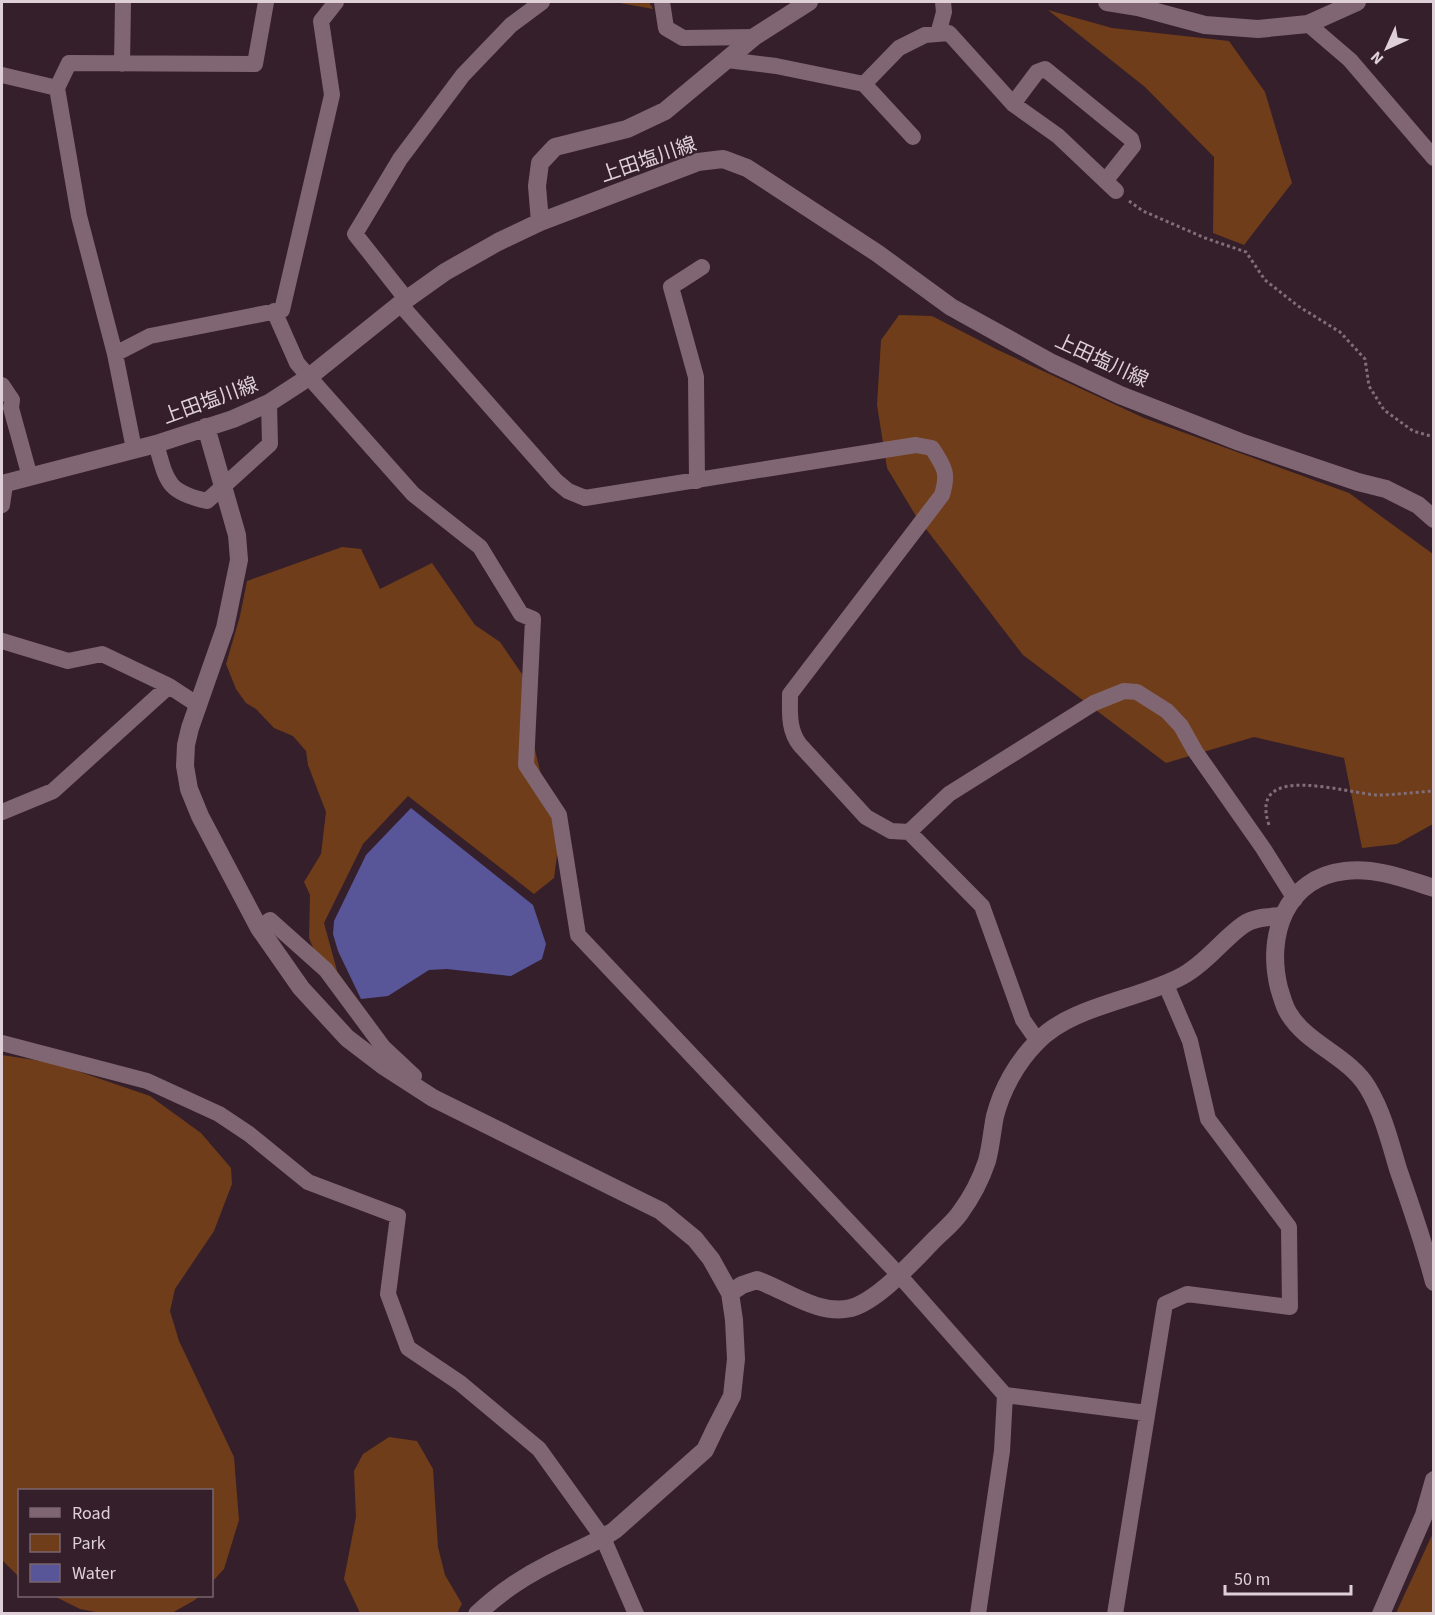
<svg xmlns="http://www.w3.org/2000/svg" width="1435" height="1615" viewBox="0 0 1435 1615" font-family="'Source Sans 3','Noto Sans JP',sans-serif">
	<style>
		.green { fill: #6f3d19 }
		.water { fill: #585599 }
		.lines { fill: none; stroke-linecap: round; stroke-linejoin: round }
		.path { stroke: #816e77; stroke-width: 3; stroke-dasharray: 3 3; stroke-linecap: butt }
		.street { stroke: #806672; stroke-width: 16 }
		.secondary { stroke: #806672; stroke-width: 18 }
		.labels { text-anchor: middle; stroke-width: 4.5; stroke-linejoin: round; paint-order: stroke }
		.street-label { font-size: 20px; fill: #dfd0d7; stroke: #351f2a }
	</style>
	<rect width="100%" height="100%" fill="#351f2a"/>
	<path class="green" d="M616,2H649L653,9L620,3Z
		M1048,10L1112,28L1229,41L1265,92L1292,183L1244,245L1213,233L1214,157L1145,87Z
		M899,315L932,316L998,350L1144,418L1349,493L1433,554V824L1397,844L1362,848L1344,758L1254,737L1166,763L1023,655L916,516L887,468L877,405L881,340Z
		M342,547L361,549L380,589L432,563L475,625L500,642L522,674L531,733L540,771L560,833L554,878L534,894L408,796L363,844L324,923L339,978L314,950L309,938L310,895L304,882L321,854L326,812L308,765L306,751L293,736L274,728L256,709L246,703L236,689L226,664L240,616L247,581Z
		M2,1055L54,1063L150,1096L201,1133L231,1168L232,1184L214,1231L175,1289L170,1311L179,1341L234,1457L239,1520L224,1569L212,1582V1490H20L19,1577L2,1560Z
		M389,1437L417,1441L433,1469L438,1547L445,1575L462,1604L457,1613H360L344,1579L356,1517L354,1471L363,1454Z
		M1433,1533V1613H1396Z
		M54,1596H199L195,1600L170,1614L101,1613L80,1609Z"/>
	<path class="water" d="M411,808L533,905L546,944L542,959L511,976L447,969L429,970L388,996L361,999L338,951L333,934L334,921L366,855Z"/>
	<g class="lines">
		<path class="path" d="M1129,201L1143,211L1205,238L1246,252L1265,280L1298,306L1340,332L1365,359L1369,386L1384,410L1413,431L1434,437
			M1269,825C1247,760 1347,794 1378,795C1396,795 1415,792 1434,791"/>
		<path class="street" d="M662,2L666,28L683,38L754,37
			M1308,24L1350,60L1434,158
			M938,34L944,12L943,2
			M727,60L776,66L864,84L913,137
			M122,64L123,2
			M2,75L57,88
			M864,84L899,48L925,35L949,33L1013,104L1058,136L1116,191
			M1013,104L1037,72L1045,69L1131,139L1133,146L1106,180
			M407,300L355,234L400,159L463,75L511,25L542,2
			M400,304L556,481L568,491L585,498L884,450L916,445L932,448C944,467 949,472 942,495L790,694C790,712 788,730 800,745L866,817L891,831L909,832L949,794L1094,703L1124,691L1137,692L1167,711L1181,726L1195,751L1263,848L1295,899
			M274,311L297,363L309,377L413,494L480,547L521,614L533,619L526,765L559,815L578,935L899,1275L1005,1395L1002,1451L978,1614
			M115,354L150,336L282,310L332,95L321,21L336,2
			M2,385L12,400L11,408L30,477
			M156,444C167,481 166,492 207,501L270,444L269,403
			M134,449L115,354L79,216L57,88L69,63L255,64L266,2
			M697,481L696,377L671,287L702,267
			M2,505L5,484
			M2,641L68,661L102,654L169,686
			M2,812L53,791L169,686L198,705
			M909,832L982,906L1023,1020L1037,1040
			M259,928L270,920L326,970L383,1047L414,1076L411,1084
			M2,1043L147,1081L219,1114L249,1134L308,1182L398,1216L388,1294L408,1348L460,1383L539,1449L603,1538L636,1614
			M1005,1395L1147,1413
			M1115,1614L1165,1304L1187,1294L1290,1307L1289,1227L1208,1119L1190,1041L1166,985"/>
		<path class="secondary" d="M1107,2L1138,7L1205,25L1258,29L1308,24L1357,2
			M540,222L537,186L540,163L555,147L627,129L665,111L754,37L809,2
			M206,427L237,535L239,560L225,628L190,728L186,745L185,766L189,789L200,816L259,928L301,988L347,1038L385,1067L433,1098L661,1211L695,1239L711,1259L730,1293L734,1320L736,1359L732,1396L715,1429L705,1450L615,1530C595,1544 571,1552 549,1564C523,1577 499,1593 477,1614
			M2,484L156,444L233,419L269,403L309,377L400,304L445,272L498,242L540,222L698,162L723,159L747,168L877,253L951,307L1052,363L1120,395L1240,442L1358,482L1386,489L1418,505L1434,519
			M1434,888C1406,879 1375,867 1345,871C1285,878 1266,936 1279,988C1282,997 1284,1007 1289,1014C1308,1045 1349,1056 1368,1088C1383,1113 1390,1142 1398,1169C1411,1206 1424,1244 1434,1282
			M730,1293L742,1285L757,1280C786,1290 818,1316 851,1308C879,1300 914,1260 935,1239C943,1231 953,1223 960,1213C971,1198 981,1179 987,1161C991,1146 992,1131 995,1116C1002,1089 1017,1062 1037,1042C1071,1005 1140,1000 1184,975C1207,962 1222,940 1243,925C1254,917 1269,917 1282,916
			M1381,1614L1424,1515L1434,1480"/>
	</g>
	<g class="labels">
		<g class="street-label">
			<text transform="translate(648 159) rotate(-19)" y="7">上田塩川線</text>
			<text transform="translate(1102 360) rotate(25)" y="7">上田塩川線</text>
			<text transform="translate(210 400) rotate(-20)" y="7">上田塩川線</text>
		</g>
	</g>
	<rect width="1435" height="1615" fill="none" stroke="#dfd0d7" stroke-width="6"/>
	<rect x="18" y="1489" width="195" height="108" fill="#351f2a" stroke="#79666f" stroke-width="1.5"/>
	<rect x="30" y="1508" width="30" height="9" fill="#806672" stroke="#79666f" stroke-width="1.5"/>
	<text x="72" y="1519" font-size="18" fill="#dfd0d7">Road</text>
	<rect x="30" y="1534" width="30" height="18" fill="#6f3d19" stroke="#79666f" stroke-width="1.5"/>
	<text x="72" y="1549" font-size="18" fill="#dfd0d7">Park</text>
	<rect x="30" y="1564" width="30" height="18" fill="#585599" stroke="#79666f" stroke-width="1.5"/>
	<text x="72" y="1579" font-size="18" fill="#dfd0d7">Water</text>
	<g transform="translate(1387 48) rotate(225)" stroke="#351f2a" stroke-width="4.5" paint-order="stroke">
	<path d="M0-4.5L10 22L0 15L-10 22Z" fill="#dfd0d7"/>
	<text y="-9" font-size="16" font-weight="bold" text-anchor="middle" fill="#dfd0d7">N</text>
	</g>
	<path d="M1225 1585v9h126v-9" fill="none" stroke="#dfd0d7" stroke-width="3"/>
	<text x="1234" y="1585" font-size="18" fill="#dfd0d7" stroke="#351f2a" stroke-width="4.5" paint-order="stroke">50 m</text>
</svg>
